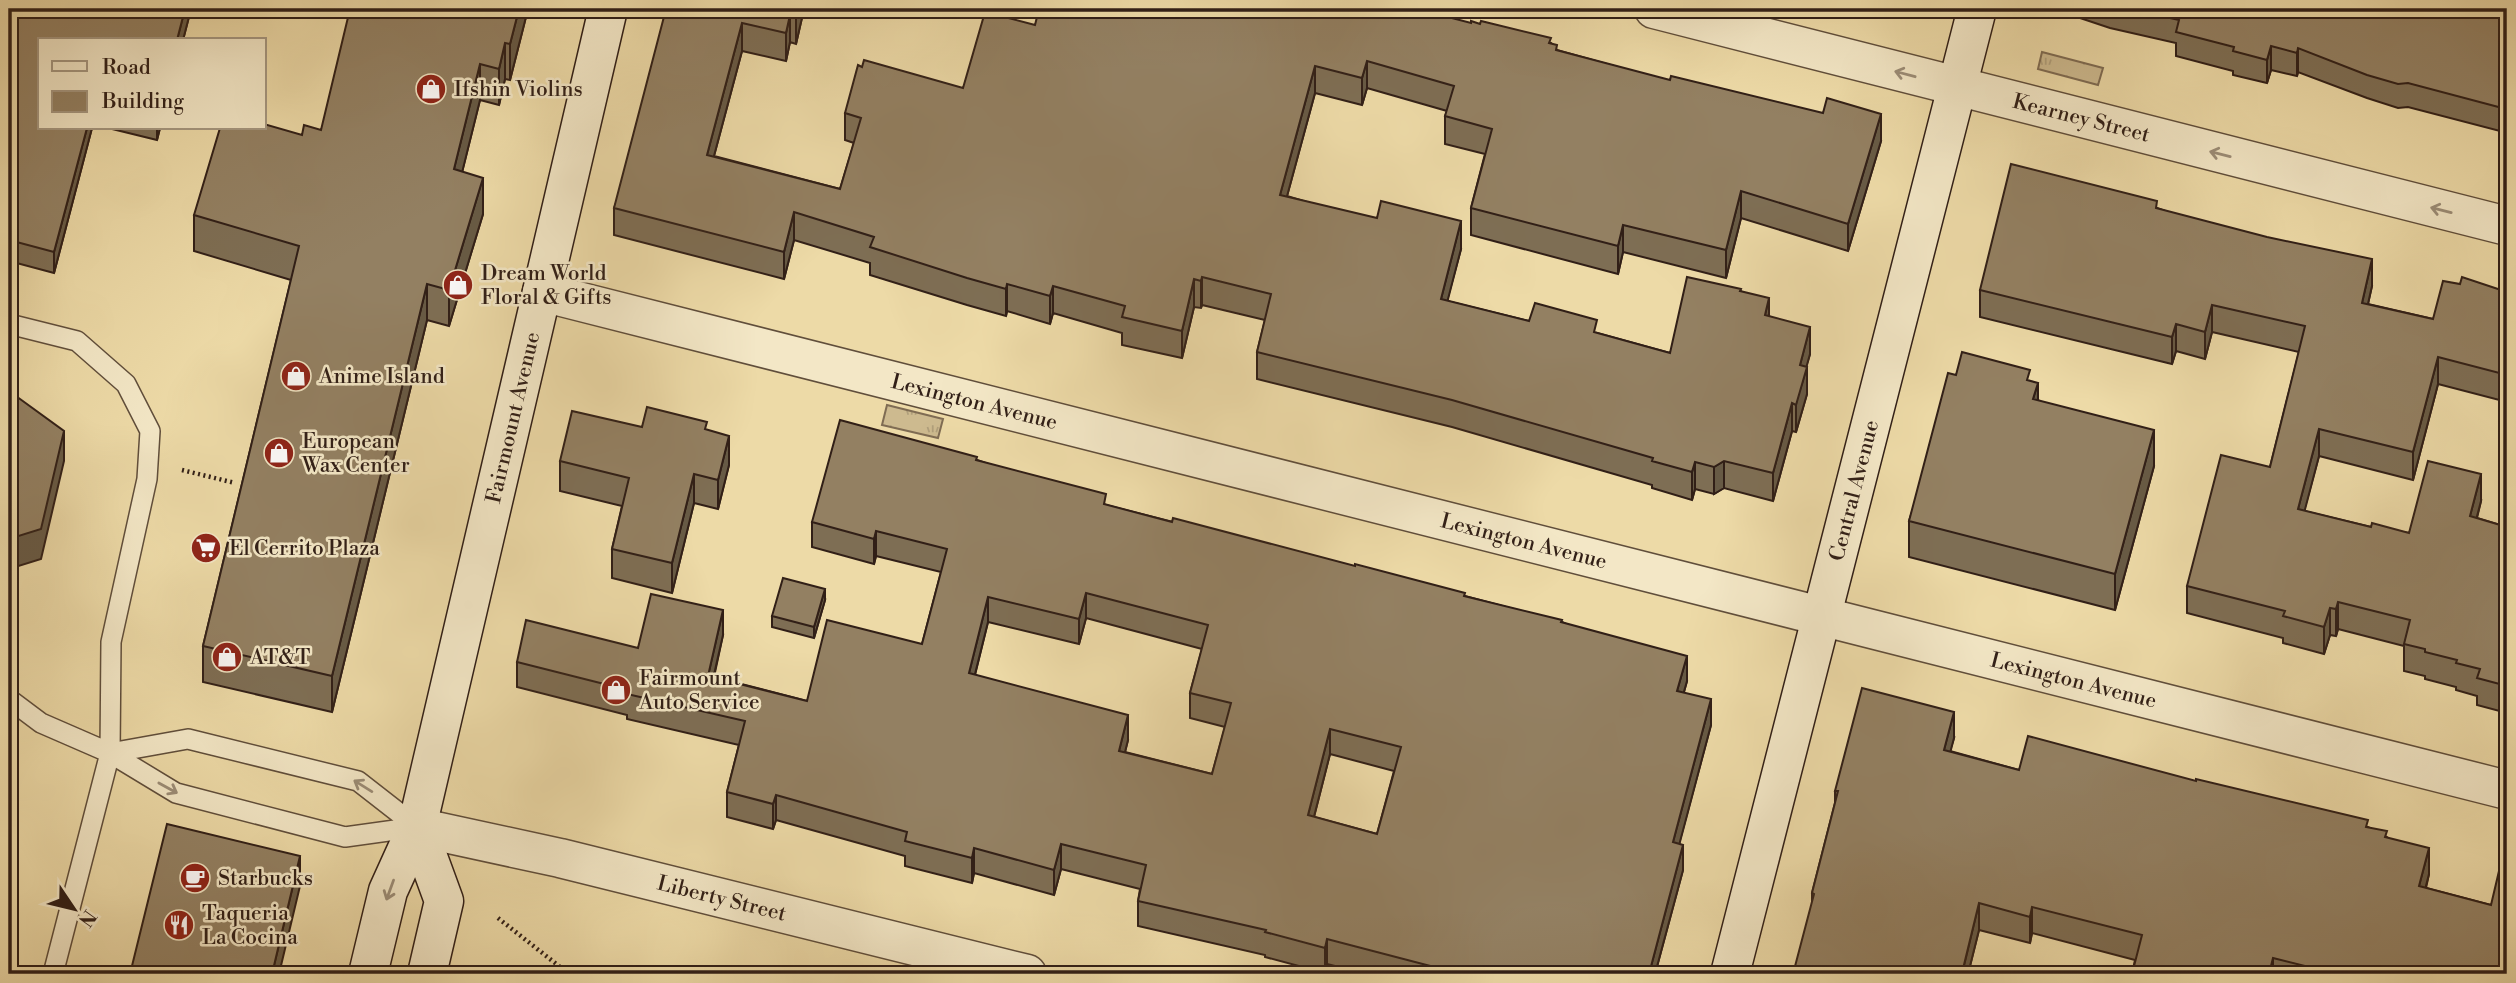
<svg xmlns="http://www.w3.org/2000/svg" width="2516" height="983" viewBox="0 0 2516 983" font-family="'Libre Bodoni',serif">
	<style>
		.grass { fill: url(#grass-tufts); stroke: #7f6c53; stroke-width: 2 }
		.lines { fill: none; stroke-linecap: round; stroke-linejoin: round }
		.lane-casing { stroke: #604e3b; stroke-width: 22 }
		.street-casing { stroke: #604e3b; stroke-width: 41 }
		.secondary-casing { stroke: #311f17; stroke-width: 41 }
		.path { stroke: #311f17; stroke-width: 4.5; stroke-dasharray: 2 3.5; stroke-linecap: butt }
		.lane { stroke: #f3e7c6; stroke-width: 19 }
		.street { stroke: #f3e7c6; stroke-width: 38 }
		.secondary { stroke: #f3e7c6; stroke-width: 38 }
		.wall { fill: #7e6e54; stroke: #311f17; stroke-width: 2; fill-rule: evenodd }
		.shaded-wall { fill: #675a45; stroke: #311f17; stroke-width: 2 }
		.building { fill: #938062; stroke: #311f17; stroke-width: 2; fill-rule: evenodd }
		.oneway { stroke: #9c8d77 }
		.labels { text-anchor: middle; stroke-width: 5; stroke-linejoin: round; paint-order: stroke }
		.poi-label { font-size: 21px; fill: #311f17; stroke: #f3e7c6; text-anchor: start }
		.street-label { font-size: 21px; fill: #311f17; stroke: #f3e7c6 }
	</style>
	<defs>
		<pattern id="grass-tufts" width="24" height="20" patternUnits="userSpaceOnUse" patternTransform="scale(1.75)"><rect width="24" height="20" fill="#cdba8f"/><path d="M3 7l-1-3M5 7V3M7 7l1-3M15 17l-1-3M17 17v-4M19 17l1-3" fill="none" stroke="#b09f7b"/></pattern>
	</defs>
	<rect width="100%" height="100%" fill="#eddaa7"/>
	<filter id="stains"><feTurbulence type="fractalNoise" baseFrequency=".00286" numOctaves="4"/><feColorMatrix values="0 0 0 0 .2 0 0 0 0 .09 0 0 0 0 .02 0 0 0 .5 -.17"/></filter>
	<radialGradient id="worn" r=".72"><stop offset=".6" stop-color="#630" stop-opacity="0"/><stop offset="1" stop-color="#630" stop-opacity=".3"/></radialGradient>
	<path class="grass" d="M2042,52L2103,68L2098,85L2038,69Z
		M887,405L943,419L938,438L882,425Z"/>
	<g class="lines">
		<g class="lane-casing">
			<path id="lane" d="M9,324L77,341L126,384L150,431L147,479L111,642L110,753L53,974
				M9,699L41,723L110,753L176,793L345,837L417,827
				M110,753L188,739L358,781L417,827"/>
		</g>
		<g class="street-casing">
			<g id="street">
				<path id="s1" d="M1654,9L2507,226"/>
				<path id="s2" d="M542,292L2507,790"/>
				<path id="s3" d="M417,827L560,858L1027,974"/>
			</g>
		</g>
		<g class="secondary-casing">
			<g id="secondary">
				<path d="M417,827L444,901L427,974"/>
				<path id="s4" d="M368,974L388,891L417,827L608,9"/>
				<path id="s5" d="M1730,974L1977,9"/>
			</g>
		</g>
		<path class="path" d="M182,470L235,483
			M498,918L569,974"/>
		<use href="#lane" class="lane"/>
		<use href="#street" class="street"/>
		<use href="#secondary" class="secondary"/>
	</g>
	<path class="wall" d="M9,9H191L183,40H40L92,128L54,273L9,261Z
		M528,9L510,80L505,79L499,105L480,100L462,172L483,214L449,326L427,320L332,712L203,682V646L291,280L194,251V215L302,135L321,130Z
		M696,9H804L796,44L790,42L786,61L742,51L714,156L840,189L854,143L845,140V113L963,88L1035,25L1471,23L1551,43L1557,50L1881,141L1848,251L1741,218L1726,278L1623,252L1618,274L1471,235V208L1485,154L1445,144V116L1447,111L1367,88L1362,105L1315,93L1287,196L1461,249L1447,301L1529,321L1597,333L1670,353L1741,291L1769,316L1810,354L1806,367L1807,394L1796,432L1792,431L1773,501L1724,488L1714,494L1695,489L1692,500L1652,488V485L1452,427L1257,379V352L1265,320L1202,305L1201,308L1194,307L1182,358L1122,345V333L1053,313L1050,324L1007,311L1006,316L967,305L870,275V263L794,240L784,279L614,235V208Z
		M2062,9H2507V142L2504,141V132L2408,107L2398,108L2367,98L2298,72L2297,76L2271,70L2267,83L2233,75V71L2176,56V43L2110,28L2062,12Z
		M108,128H160L157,140Z
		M2157,208L2372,286L2368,304L2433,319L2460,284L2507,292V402L2438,384L2413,480L2319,456L2304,511L2371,527L2409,533L2481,501L2477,518L2507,527V713L2477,705V696L2456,690V687L2425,679V676L2404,671V646L2338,629L2336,636L2330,635L2324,654L2283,643V638L2187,613V586L2270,467L2299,352L2212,332L2205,359L2176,351L2172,364L1980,317V290Z
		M1956,375L2030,381L2038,400L2154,466L2115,610L1909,557V521Z
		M642,427L707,430L729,465L718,509L694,503L672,593L612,578V549L622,506L560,491V461Z
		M977,460L1106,505L1465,596L1562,622L1687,681L1684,692L1711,725L1679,844L1683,870L1655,974H1367L1327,964L1325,973L1265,957V955L1138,926V901L1140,889L1061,869L1054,895L974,873L972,883L905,866V856L776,820L773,829L727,817V792L739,745L627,719V715L517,687V662L638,648L723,635L714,677L807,701L922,644L941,572L876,556L874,564L812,547V522ZM1086,618L1202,649L1190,693V718L1225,727L1212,774L1125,752L1128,740L975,675L988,622L1079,644ZM1330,754L1394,771L1377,834L1314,817Z
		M825,600L814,638L772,627V616Z
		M1954,738L1950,751L2019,770L2368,827L2387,837L2429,874L2426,888L2491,905L2507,974H2132L2135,960L2032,933L2030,943L1979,930L1968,974L1812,903V893L1835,803V791Z"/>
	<path class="shaded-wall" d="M185,9H191L183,40H177Z
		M519,9H528L510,80V44Z
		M798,9H804L796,44V16Z
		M790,15V42L786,61V33Z
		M742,23V51L707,182V155Z
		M505,43V79L499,105V69Z
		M2271,46V70L2267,83V60Z
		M2298,48V72L2297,76V53Z
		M1367,61V88L1362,105V78Z
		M480,64V100L454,205V169Z
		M1315,66V93L1280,222V195Z
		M1881,114V141L1848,251V224Z
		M87,128H92L54,273V252Z
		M157,128H160L157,140Z
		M483,178V214L449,326V290Z
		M1741,191V218L1726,278V250Z
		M794,212V240L784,279V252Z
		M1461,221V249L1441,326V299Z
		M1623,225V252L1618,274V246Z
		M2372,259V286L2362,330V303Z
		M1202,277V305L1201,308V281Z
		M1194,279V307L1182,358V331Z
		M427,284V320L332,712V676Z
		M1007,284V311L1006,316V289Z
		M1053,286V313L1050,324V296Z
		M1769,298V326L1765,315Z
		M2212,305V332L2205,359V332Z
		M2176,324V351L2172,364V337Z
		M1810,327V354L1800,390L1807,367V394L1796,432V405L1800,365Z
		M2438,357V384L2413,480V452Z
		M2038,383V419L2033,399Z
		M1792,403V431L1773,501V473Z
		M2319,429V456L2298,536V509Z
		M2154,430V466L2115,610V574Z
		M64,431V461L41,559L9,569V539Z
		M729,436V465L718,509V480Z
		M1724,461V488L1714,494V467Z
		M1695,462V489L1692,500V472Z
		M694,474V503L672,593V563Z
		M2481,474V501L2470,543V516Z
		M876,531V556L874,564V539Z
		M825,589V600L814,638V627Z
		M1086,593V618L1079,644V619Z
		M988,597V622L969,698V673Z
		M2338,602V629L2336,636V609Z
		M2330,608V635L2324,654V627Z
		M723,610V635L708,701V676Z
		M1687,656V681L1677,716V691Z
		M1711,699V725L1673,868V842Z
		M1954,712V738L1944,776V750Z
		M1128,715V740L1119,776V751Z
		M1330,729V754L1308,840V815Z
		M776,795V820L773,829V804Z
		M1061,844V869L1054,895V870Z
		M1683,845V870L1655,974H1649Z
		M974,848V873L972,883V858Z
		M2429,848V874L2419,913V886Z
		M300,856V886L279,974H272Z
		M1979,903V930L1968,974H1962Z
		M2032,907V933L2030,943V917Z
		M1327,939V964L1325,973V948Z
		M2273,958V974H2269Z"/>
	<path class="building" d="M9,9H185L177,40H40V128H87L54,252L9,240Z
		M350,9H519L510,44L505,43L499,69L480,64L454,169L483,178L449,290L427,284L332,676L203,646L299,246L194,215L220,128H264V124L302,135L304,125L321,130Z
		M666,9H675L695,14L696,9H798L796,16L790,15L786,33L742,23L707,155L840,189L861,118L845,113L858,65L862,67L864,60L963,88L985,12L1035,25L1039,9H1417L1471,23V21L1480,24L1481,21L1551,38L1549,43L1557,45L1556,50L1670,80L1671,76L1823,113L1827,98L1881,114L1848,224L1741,191L1726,250L1623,225L1618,246L1471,208L1492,129L1445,116L1454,86L1367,61L1362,78L1315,66L1280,195L1377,218L1381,201L1461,221L1441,299L1529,321L1535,303L1597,320L1594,332L1670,353L1687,277L1741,289L1740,291L1769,298L1765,315L1810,327L1800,365L1807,367L1796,405L1792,403L1773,473L1724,461L1714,467L1695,462L1692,472L1652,461L1653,458L1452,400L1257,352L1271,294L1202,277L1201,281L1194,279L1182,331L1122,317L1125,306L1053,286L1050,296L1007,284L1006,289L967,278L870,247L874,237L794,212L784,252L614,208Z
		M2130,9H2507V118L2504,117L2506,109L2408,83L2398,84L2367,75L2298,48L2297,53L2271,46L2267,60L2233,51L2234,47L2176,32L2179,20Z
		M2011,164L2157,201L2156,208L2267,237L2372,259L2362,303L2433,319L2443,281L2460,284L2462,277L2507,292V375L2438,357L2413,452L2319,429L2298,509L2371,527L2372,523L2409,533L2428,461L2481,474L2470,516L2507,527V686L2477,678L2480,669L2456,663L2457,660L2425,652V649L2404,644L2410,620L2338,602L2336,609L2330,608L2324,627L2283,616L2285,611L2187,586L2221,455L2270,467L2305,326L2212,305L2205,332L2176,324L2172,337L1980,290Z
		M1962,352L2030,370L2027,380L2038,383L2033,399L2154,430L2115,574L1909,521L1948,373L1956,375Z
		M9,391L64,431L41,529L9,539Z
		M647,407L707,422L705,429L729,436L718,480L694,474L672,563L612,549L629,478L560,461L572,411L642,427Z
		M840,420L977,457L976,460L1106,494L1104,504L1172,522L1173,518L1355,566V564L1465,593L1464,596L1562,620L1561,622L1687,656L1677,691L1711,699L1673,842L1683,845L1649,974H1461L1327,939L1325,948L1265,932L1266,930L1138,901L1146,865L1061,844L1054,870L974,848L972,858L905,841L907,832L776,795L773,804L727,792L745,721L627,694L628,690L517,662L526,620L638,648L651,594L723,610L708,676L807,701L827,620L922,644L947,549L876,531L874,539L812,522ZM1086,593L1208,625L1190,693L1231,703L1212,774L1119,751L1128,715L969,673L988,597L1079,619ZM1330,729L1401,747L1377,834L1308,815Z
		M783,578L825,589L814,627L772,616Z
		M1862,688L1954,712L1944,750L2019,770L2028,736L2196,781V779L2368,820L2366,827L2387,831L2385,837L2429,848L2419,886L2491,905L2499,871L2507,873V974H2337L2273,958L2269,974H2132L2142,935L2032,907L2030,917L1979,903L1962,973L1967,974H1793L1814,894L1812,893L1838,791H1835Z
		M167,824L300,856L272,974H130Z"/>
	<defs><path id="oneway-shaft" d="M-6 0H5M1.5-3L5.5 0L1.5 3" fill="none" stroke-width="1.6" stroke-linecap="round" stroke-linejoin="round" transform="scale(1.75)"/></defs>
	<g class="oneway">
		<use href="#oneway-shaft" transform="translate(1905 74) rotate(-165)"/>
		<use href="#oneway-shaft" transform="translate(2220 154) rotate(-166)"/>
		<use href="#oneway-shaft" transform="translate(2441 210) rotate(-166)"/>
		<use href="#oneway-shaft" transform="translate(363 786) rotate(-148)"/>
		<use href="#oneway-shaft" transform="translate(168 788) rotate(29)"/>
		<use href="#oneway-shaft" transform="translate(390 890) rotate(110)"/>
	</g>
	<defs>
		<g id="shop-disc" transform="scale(1.575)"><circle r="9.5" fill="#8f2418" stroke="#f3e7c6"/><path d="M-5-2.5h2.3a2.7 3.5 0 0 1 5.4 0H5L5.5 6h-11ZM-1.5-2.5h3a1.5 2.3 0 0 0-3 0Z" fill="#fff"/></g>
		<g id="supermarket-disc" transform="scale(1.575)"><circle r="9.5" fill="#8f2418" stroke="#f3e7c6"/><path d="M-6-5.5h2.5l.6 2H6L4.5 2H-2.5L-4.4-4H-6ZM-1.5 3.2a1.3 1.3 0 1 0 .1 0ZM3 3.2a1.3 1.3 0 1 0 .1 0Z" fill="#fff"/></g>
		<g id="cafe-disc" transform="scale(1.575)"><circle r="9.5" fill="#8f2418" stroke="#f3e7c6"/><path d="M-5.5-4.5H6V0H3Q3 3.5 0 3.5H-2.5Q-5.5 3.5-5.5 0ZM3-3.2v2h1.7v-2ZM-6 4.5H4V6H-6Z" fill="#fff"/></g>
		<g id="restaurant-disc" transform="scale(1.575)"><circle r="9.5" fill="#8f2418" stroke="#f3e7c6"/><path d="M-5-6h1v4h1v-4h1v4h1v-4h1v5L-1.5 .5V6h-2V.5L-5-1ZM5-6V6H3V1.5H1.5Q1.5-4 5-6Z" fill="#fff"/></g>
	</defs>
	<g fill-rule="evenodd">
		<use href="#shop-disc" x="431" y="89"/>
		<use href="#shop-disc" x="458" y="285"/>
		<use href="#shop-disc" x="296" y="376"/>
		<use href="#shop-disc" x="279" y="453"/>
		<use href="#supermarket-disc" x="206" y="548"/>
		<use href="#shop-disc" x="227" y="657"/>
		<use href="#shop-disc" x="616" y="690"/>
		<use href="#cafe-disc" x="195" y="878"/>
		<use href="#restaurant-disc" x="179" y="925"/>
	</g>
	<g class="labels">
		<g class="poi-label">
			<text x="454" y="96">Ifshin Violins</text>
			<text x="481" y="280">Dream World<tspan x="481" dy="24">Floral &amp; Gifts</tspan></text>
			<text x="319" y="383">Anime Island</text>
			<text x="302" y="448">European<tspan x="302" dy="24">Wax Center</tspan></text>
			<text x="229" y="555">El Cerrito Plaza</text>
			<text x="250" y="664">AT&amp;T</text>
			<text x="639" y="685">Fairmount<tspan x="639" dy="24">Auto Service</tspan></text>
			<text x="218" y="885">Starbucks</text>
			<text x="202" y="920">Taqueria<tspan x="202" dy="24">La Cocina</tspan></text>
		</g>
		<g class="street-label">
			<text dy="7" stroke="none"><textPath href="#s1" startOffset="441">Kearney Street</textPath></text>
			<text dy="7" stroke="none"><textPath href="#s2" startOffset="446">Lexington Avenue</textPath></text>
			<text dy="7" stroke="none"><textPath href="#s4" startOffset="576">Fairmount Avenue</textPath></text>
			<text dy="7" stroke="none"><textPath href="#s5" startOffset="499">Central Avenue</textPath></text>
			<text dy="7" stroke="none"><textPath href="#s2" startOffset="1013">Lexington Avenue</textPath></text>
			<text dy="7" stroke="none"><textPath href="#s2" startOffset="1580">Lexington Avenue</textPath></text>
			<text dy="7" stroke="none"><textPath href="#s3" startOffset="313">Liberty Street</textPath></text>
		</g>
	</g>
	<rect width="2516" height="983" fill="none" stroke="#eddaa7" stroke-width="35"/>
	<rect x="10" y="10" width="2495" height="962" fill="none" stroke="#311f17" stroke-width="3.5"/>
	<rect x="18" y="18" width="2481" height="948" fill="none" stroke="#311f17" stroke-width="2"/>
	<rect x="38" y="38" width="228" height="91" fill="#f3e7c6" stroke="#a59780" stroke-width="2"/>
	<rect x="52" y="61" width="35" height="10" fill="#f3e7c6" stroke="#a59780" stroke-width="2"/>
	<text x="102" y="74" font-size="21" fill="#311f17">Road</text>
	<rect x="52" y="91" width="35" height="21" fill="#938062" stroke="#a59780" stroke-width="2"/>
	<text x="102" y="108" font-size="21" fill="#311f17">Building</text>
	<g transform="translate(74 909) rotate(125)" stroke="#f3e7c6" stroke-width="5" paint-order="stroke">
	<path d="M0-5L12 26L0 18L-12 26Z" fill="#311f17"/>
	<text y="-10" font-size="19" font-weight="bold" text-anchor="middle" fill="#311f17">N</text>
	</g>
	<rect width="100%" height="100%" filter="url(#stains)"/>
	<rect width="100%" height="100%" fill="url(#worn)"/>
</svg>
